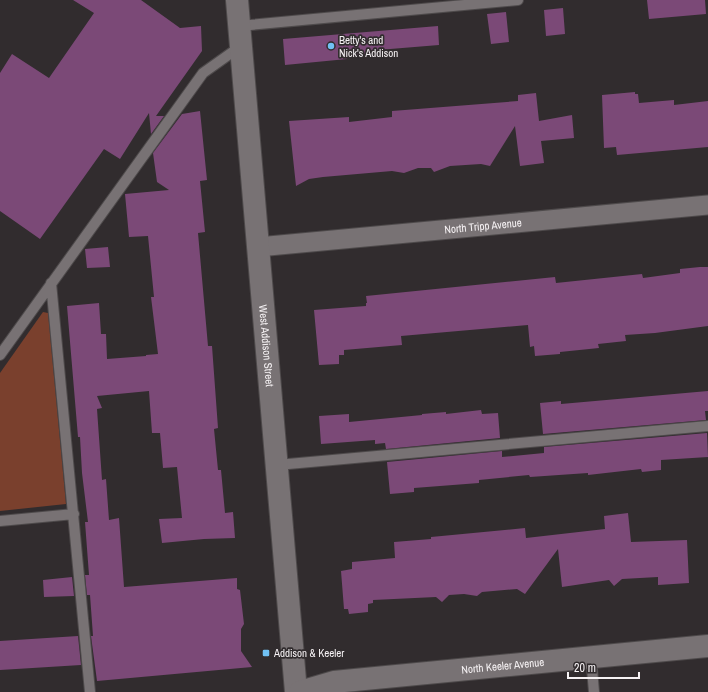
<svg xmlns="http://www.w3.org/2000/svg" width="708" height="692" viewBox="0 0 708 692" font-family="'Archivo Narrow',sans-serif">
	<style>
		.green { fill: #7a402d }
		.building { fill: #7b4977 }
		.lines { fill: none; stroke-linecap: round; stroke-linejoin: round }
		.lane-casing { stroke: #4e4a4b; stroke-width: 12 }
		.street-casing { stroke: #4e4a4b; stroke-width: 21 }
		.secondary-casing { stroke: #4e4a4b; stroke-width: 24 }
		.lane { stroke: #787274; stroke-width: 10 }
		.street { stroke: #787274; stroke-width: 19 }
		.secondary { stroke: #787274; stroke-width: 22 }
		.poi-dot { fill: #71c1f4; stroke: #312c2e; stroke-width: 1.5 }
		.labels { text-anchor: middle; stroke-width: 3.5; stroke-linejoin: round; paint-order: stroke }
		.poi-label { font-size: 11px; fill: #f6f2f4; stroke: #312c2e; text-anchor: start }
		.street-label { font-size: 11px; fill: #f6f2f4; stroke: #312c2e }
	</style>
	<rect width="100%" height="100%" fill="#312c2e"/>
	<path class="green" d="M43,312L48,313L66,504L0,511V373Z"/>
	<path class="building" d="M73,0H141L180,28L201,26L202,51L156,116H164L151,134L149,113L120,159L104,149L40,239L0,211V73L12,54L49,78L94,13Z
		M647,0H705L706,14L649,19Z
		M563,8L565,34L546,36L544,10Z
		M506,12L509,42L491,44L487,14Z
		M438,26L439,45L378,50L379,53L346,56L347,59L285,65L283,39Z
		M635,92V94H638L639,103L674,100V105L708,101V147L617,155L616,147L604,148L602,95Z
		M536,93L539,121L572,115L574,138L541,141L544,163L520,166L515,126L490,166L481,164L450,166L434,172L431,168H418L404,173L392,171L323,177L309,179L296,186L289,121L349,117V122L392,117V111L518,101V95Z
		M200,111L207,180L200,181L205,232L198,233L208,346H212L218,428L214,429L218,470H221L225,513L233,512L235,538L204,539L162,543L159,519L182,518L177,467L163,468L160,433H152L149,391L97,396L102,408L97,409L102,480L106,479L109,520L119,518L124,587L237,578V589L240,590L244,624L241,629V651L252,667L97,681L91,636H93L90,595H87L85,575H89L85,522H88L82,473L80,437H78L67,306L99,303L101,334H106L107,359L146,356V355L158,354L151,297H154L148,236L129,237L125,194L169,190L157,182L153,153L182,114Z
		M108,247L110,267L87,268L85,249Z
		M700,267H708V326L655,333L625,335L626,341L598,344L599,348L560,352V354L535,356L534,346L530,347L528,325L401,336L402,345L344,350V355H339V364L319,365L314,310L366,306V303H367L366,296L555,277L556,283L642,274L643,278L680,273V269Z
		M708,391V411H705L706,420L543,434L540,403L561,401V404Z
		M481,410L482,414L498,413L500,438L386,449L385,443L375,444V440L321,444L319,416L349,414V422L422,415V414L446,412V414Z
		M707,433L708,457L661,460V470L642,472L641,469L588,475V473L530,477L529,475L479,480V483L414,488V492L390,494L387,462L502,451V457L544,453V447Z
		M628,513L631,542L687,540L689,583L658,585V577L622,579L614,586L609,580L562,587L558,549L525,594L517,589L482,592L477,596L464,594L449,595L442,602L436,597L373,600V603L368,604V612L349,614L348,609H344L341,571L352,569V562L395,558L394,542L431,539V537L525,528L526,538L605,529L604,516Z
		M72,577L74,596L44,597L43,580Z
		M78,636L81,665L0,670V641Z"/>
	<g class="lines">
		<g class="lane-casing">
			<path id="lane" d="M239,26L518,0
				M51,283L90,692
				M0,355L203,73L241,46
				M277,465L708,426
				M0,521L74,514
				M591,657L594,692"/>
		</g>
		<g class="street-casing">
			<g id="street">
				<path id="s1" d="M258,247L708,205"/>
			</g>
		</g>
		<g class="secondary-casing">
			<g id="secondary">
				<path id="s2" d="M237,0L296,692"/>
				<path id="s3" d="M300,692L334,682L708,646"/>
			</g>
		</g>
		<use href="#lane" class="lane"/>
		<use href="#street" class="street"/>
		<use href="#secondary" class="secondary"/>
	</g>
	<g class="poi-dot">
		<circle cx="331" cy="46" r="4"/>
		<rect x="262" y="649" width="8" height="8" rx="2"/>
	</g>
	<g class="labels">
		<g class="poi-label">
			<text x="339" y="44">Betty's and<tspan x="339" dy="13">Nick's Addison</tspan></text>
			<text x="274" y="657">Addison &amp; Keeler</text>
		</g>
		<g class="street-label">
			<text dy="4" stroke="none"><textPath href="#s1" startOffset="226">North Tripp Avenue</textPath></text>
			<text dy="4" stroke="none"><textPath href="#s2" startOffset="347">West Addison Street</textPath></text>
			<text dy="4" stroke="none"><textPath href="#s3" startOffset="205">North Keeler Avenue</textPath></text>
		</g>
	</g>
	<path d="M568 672v6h71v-6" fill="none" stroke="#f6f2f4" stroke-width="2"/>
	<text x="574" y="672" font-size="12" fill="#f6f2f4" stroke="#312c2e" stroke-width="3" paint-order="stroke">20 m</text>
</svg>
